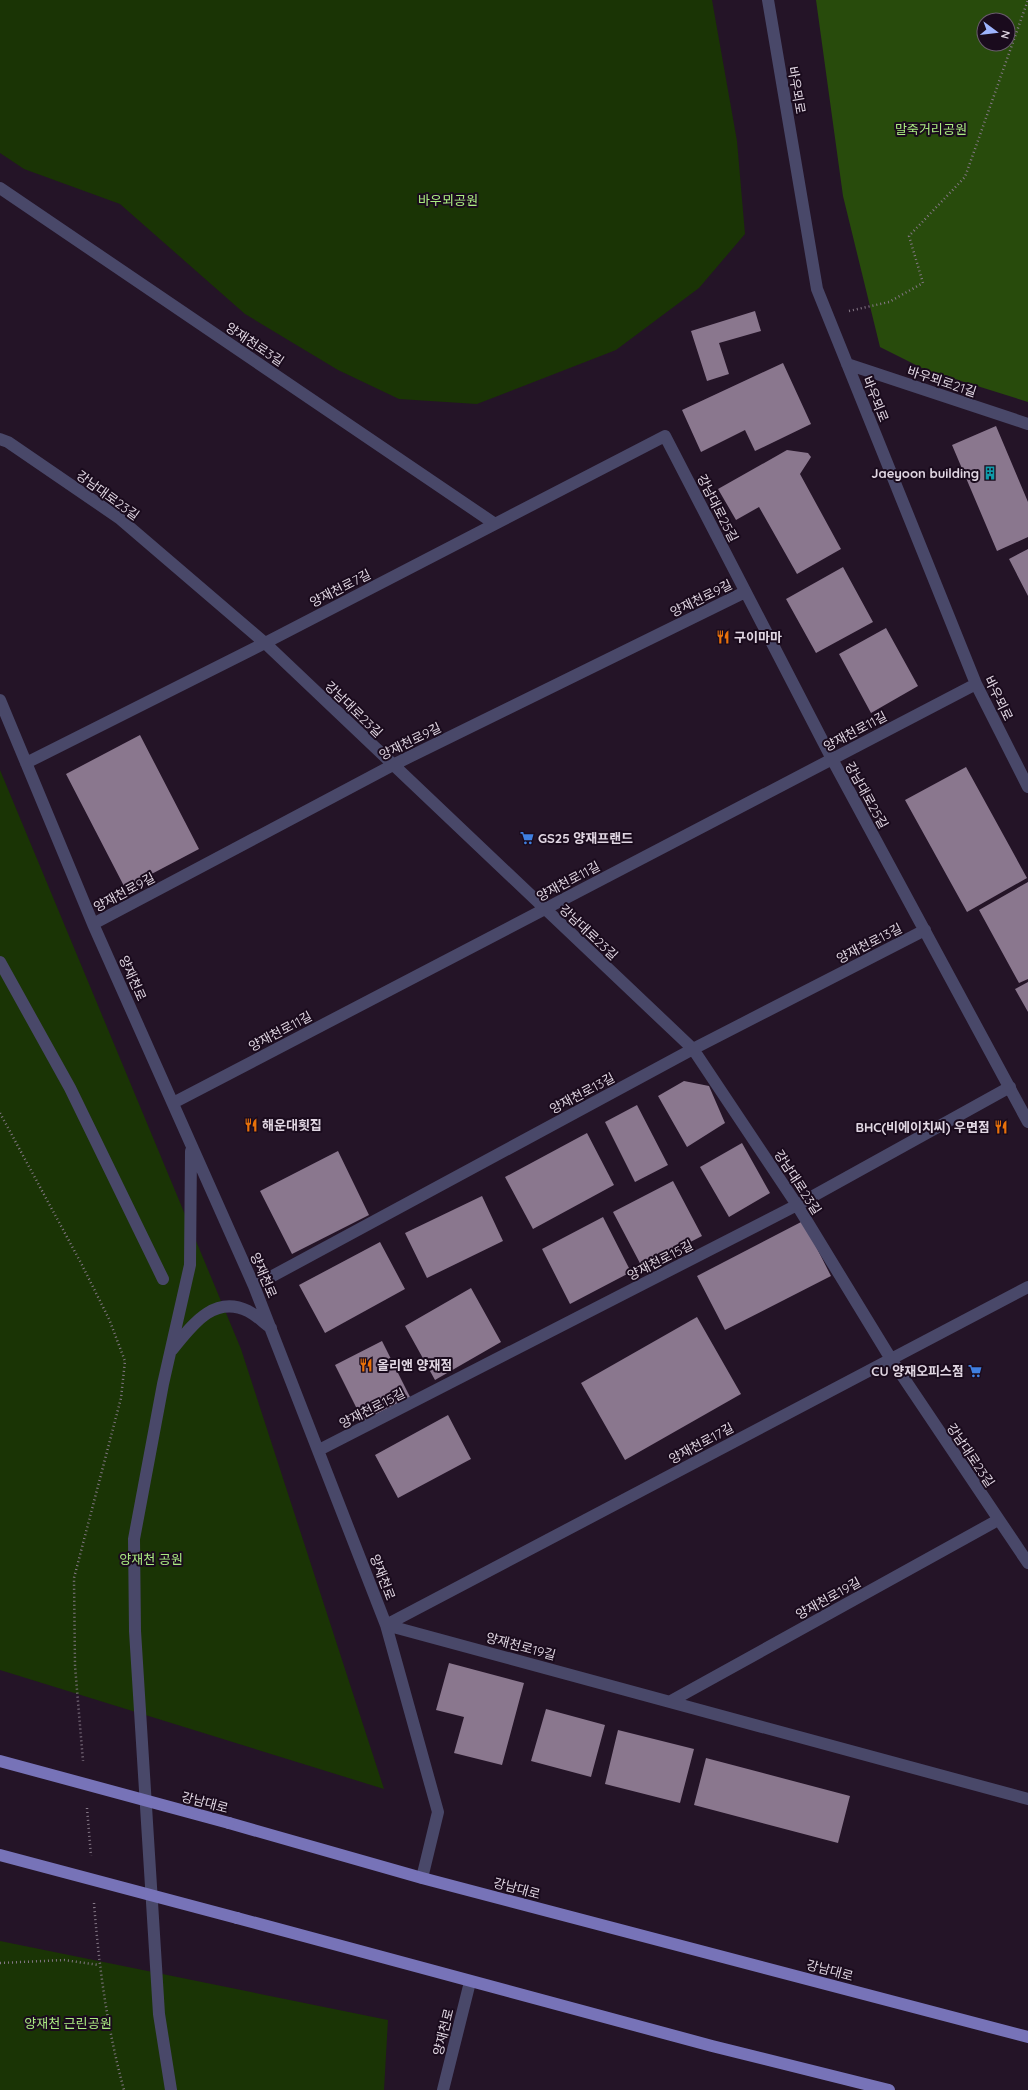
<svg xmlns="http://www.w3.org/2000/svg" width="1028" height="2090" viewBox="0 0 1028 2090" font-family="Quicksand,'Noto Sans KR',sans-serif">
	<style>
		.green { fill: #1a3405 }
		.forest { fill: #284b0c; fill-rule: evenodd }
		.building { fill: #8a778e }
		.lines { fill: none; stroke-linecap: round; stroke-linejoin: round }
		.path { stroke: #847786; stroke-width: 2.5; stroke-dasharray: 1 3; stroke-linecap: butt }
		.minor { stroke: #494869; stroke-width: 12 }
		.major { stroke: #7773b8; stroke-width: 12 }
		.major-bridge { stroke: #7773b8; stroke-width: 12 }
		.labels { text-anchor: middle; stroke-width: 4; stroke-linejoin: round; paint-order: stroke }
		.street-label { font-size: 13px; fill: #e0d6e2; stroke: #1a0b1d }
		.park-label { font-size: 13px; fill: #abec82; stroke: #1a0b1d }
		.poi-label { font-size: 13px; font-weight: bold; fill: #e0d6e2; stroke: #1a0b1d; text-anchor: start }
	</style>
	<rect width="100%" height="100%" fill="#241427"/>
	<path class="green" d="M0,0H712L737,141L745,234L699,288L616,350L477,404L399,399L338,370L245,314L120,204L24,169L0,153Z
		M0,770L241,1349L384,1789L0,1670Z
		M0,1941L388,2020L384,2090H0Z"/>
	<path class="forest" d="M816,0H1028V402L926,370L880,347L843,196ZM984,20H1008V44H984Z"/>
	<path class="building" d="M755,311L761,331L719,343L729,374L707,381L691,331Z
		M783,363L811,424L755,451L745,430L701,452L682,410Z
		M996,426L1028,502V537L997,551L952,445Z
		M787,450L808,453L811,457L800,474L841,549L797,574L759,507L736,520L718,489Z
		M1028,549V596L1009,559Z
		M843,567L873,622L816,653L786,599Z
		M886,628L918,686L871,713L839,654Z
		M140,735L199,849L125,888L66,774Z
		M966,767L1027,878L967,912L905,800Z
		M1028,882V979L1019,983L979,910Z
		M1028,982V1012L1015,989Z
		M684,1081L709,1086L725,1123L687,1147L658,1096Z
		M637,1105L668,1165L635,1182L605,1122Z
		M587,1133L614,1185L533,1229L505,1177Z
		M742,1143L770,1193L729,1217L700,1167Z
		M338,1151L369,1215L292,1254L260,1191Z
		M673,1181L702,1236L642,1267L613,1212Z
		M482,1196L503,1241L427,1278L405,1233Z
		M603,1217L631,1272L570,1304L542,1249Z
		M803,1221L831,1276L725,1330L697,1276Z
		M380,1242L405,1289L325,1333L299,1285Z
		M471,1288L501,1342L435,1380L405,1326Z
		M697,1317L741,1394L625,1460L581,1383Z
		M382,1341L410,1397L363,1421L335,1365Z
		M448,1415L471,1459L398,1498L375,1455Z
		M449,1663L524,1683L502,1765L454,1753L464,1717L436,1710Z
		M546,1709L605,1725L591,1777L531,1761Z
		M618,1730L694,1749L680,1803L605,1784Z
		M706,1758L850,1796L838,1843L694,1805Z"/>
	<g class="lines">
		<path class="path" d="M849,311L889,302L923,283L909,236L965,177L1028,0
			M0,1113L81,1263L109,1319L125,1361L121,1398L74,1578L75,1666L83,1761
			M87,1808L91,1856
			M94,1903C99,1967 107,2028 124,2090
			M0,1963L64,1960L99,1965"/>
		<path class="minor" d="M768,0L817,289L976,684L1028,787
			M0,188L495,524
			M847,364L1028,424
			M0,439L8,442L119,518L265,643L693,1049L797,1205L891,1359L1028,1563
			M0,700L93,924L254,1286L386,1625L438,1812L422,1878
			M26,763L265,643L665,436L832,759L1028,1122
			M93,924L393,765L745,592
			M0,962L70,1088L163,1279
			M173,1103L976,684
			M254,1286L693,1049L925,930
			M172,1350C191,1327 213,1294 248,1311C256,1315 263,1322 271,1328
			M319,1450L797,1205L1010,1087
			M386,1625L1028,1287
			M386,1625L1028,1799
			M671,1701L998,1520
			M171,2090L159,2014L135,1631L134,1539L163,1384L190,1265L191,1151
			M443,2090L470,1982"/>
		<path class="major" d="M229,1823L422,1878L1028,2037
			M237,1918L712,2046L889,2090"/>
		<path class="major-bridge" d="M0,1761L229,1823
			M0,1855L237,1918"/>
	</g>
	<defs>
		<g id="building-bare" transform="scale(1.08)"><path d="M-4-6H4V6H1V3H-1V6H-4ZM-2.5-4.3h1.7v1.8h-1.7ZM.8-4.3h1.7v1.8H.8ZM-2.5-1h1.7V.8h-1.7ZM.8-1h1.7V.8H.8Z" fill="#0f9aa8" stroke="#1a0b1d" stroke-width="2.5" paint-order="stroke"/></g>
		<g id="restaurant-bare" transform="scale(1.08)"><path d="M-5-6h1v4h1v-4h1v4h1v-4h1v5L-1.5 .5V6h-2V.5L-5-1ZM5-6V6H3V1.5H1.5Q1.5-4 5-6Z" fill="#e8710a" stroke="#1a0b1d" stroke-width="2.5" paint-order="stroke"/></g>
		<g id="supermarket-bare" transform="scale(1.08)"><path d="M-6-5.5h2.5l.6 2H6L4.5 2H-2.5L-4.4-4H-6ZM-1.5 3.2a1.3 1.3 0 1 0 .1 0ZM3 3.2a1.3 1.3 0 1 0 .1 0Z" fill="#3f7fe0" stroke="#1a0b1d" stroke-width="2.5" paint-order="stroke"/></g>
	</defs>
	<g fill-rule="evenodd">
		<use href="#building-bare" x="990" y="473"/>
		<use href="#restaurant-bare" x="723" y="637"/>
		<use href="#supermarket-bare" x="527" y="838"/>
		<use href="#restaurant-bare" x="251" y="1125"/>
		<use href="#restaurant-bare" x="1001" y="1127"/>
		<use href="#restaurant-bare" x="366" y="1365"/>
		<use href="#supermarket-bare" x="975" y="1371"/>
	</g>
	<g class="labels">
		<g class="street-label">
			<text transform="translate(797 90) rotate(80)" y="5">바우뫼로</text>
			<text transform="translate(255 344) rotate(34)" y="5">양재천로3길</text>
			<text transform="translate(942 381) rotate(18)" y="5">바우뫼로21길</text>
			<text transform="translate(876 399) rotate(68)" y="5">바우뫼로</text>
			<text transform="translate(108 495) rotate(36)" y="5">강남대로23길</text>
			<text transform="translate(718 508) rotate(63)" y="5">강남대로25길</text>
			<text transform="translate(340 588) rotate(-27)" y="5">양재천로7길</text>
			<text transform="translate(701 598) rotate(-26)" y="5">양재천로9길</text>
			<text transform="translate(999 698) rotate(64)" y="5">바우뫼로</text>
			<text transform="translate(354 709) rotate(44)" y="5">강남대로23길</text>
			<text transform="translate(855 731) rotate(-28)" y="5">양재천로11길</text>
			<text transform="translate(410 741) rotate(-26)" y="5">양재천로9길</text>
			<text transform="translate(867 795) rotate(61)" y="5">강남대로25길</text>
			<text transform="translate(568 881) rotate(-28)" y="5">양재천로11길</text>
			<text transform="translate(124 892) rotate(-28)" y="5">양재천로9길</text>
			<text transform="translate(589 932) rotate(43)" y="5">강남대로23길</text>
			<text transform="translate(869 943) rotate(-27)" y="5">양재천로13길</text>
			<text transform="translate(133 978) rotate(66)" y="5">양재천로</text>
			<text transform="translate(280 1031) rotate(-28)" y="5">양재천로11길</text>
			<text transform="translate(582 1093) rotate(-28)" y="5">양재천로13길</text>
			<text transform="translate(798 1182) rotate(57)" y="5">강남대로23길</text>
			<text transform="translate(660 1260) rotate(-27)" y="5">양재천로15길</text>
			<text transform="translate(264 1275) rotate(67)" y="5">양재천로</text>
			<text transform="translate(372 1408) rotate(-27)" y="5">양재천로15길</text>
			<text transform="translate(701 1443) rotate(-28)" y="5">양재천로17길</text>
			<text transform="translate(971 1455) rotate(56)" y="5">강남대로23길</text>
			<text transform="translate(383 1577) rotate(69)" y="5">양재천로</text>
			<text transform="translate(828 1598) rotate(-29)" y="5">양재천로19길</text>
			<text transform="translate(521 1646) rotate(15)" y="5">양재천로19길</text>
			<text transform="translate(205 1802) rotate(15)" y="5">강남대로</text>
			<text transform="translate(517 1888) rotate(15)" y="5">강남대로</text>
			<text transform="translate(830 1970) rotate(15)" y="5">강남대로</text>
			<text transform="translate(443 2032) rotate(-76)" y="5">양재천로</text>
		</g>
		<g class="park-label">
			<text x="931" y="134">말죽거리공원</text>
			<text x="448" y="205">바우뫼공원</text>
			<text x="151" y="1564">양재천 공원</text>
			<text x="68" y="2028">양재천 근린공원</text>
		</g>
		<g class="poi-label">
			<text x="979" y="478" text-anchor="end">Jaeyoon building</text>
			<text x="734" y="642">구이마마</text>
			<text x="538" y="843">GS25 양재프랜드</text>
			<text x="262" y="1130">해운대횟집</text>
			<text x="990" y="1132" text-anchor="end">BHC(비에이치씨) 우면점</text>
			<text x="377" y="1370">올리앤 양재점</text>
			<text x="964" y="1376" text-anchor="end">CU 양재오피스점</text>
		</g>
	</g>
	<g transform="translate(996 32) rotate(105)"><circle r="19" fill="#1a0b1d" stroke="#695c6c"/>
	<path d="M0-3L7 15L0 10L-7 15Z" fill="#9eb4fd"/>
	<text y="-6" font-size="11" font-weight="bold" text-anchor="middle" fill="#e0d6e2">N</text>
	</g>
</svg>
